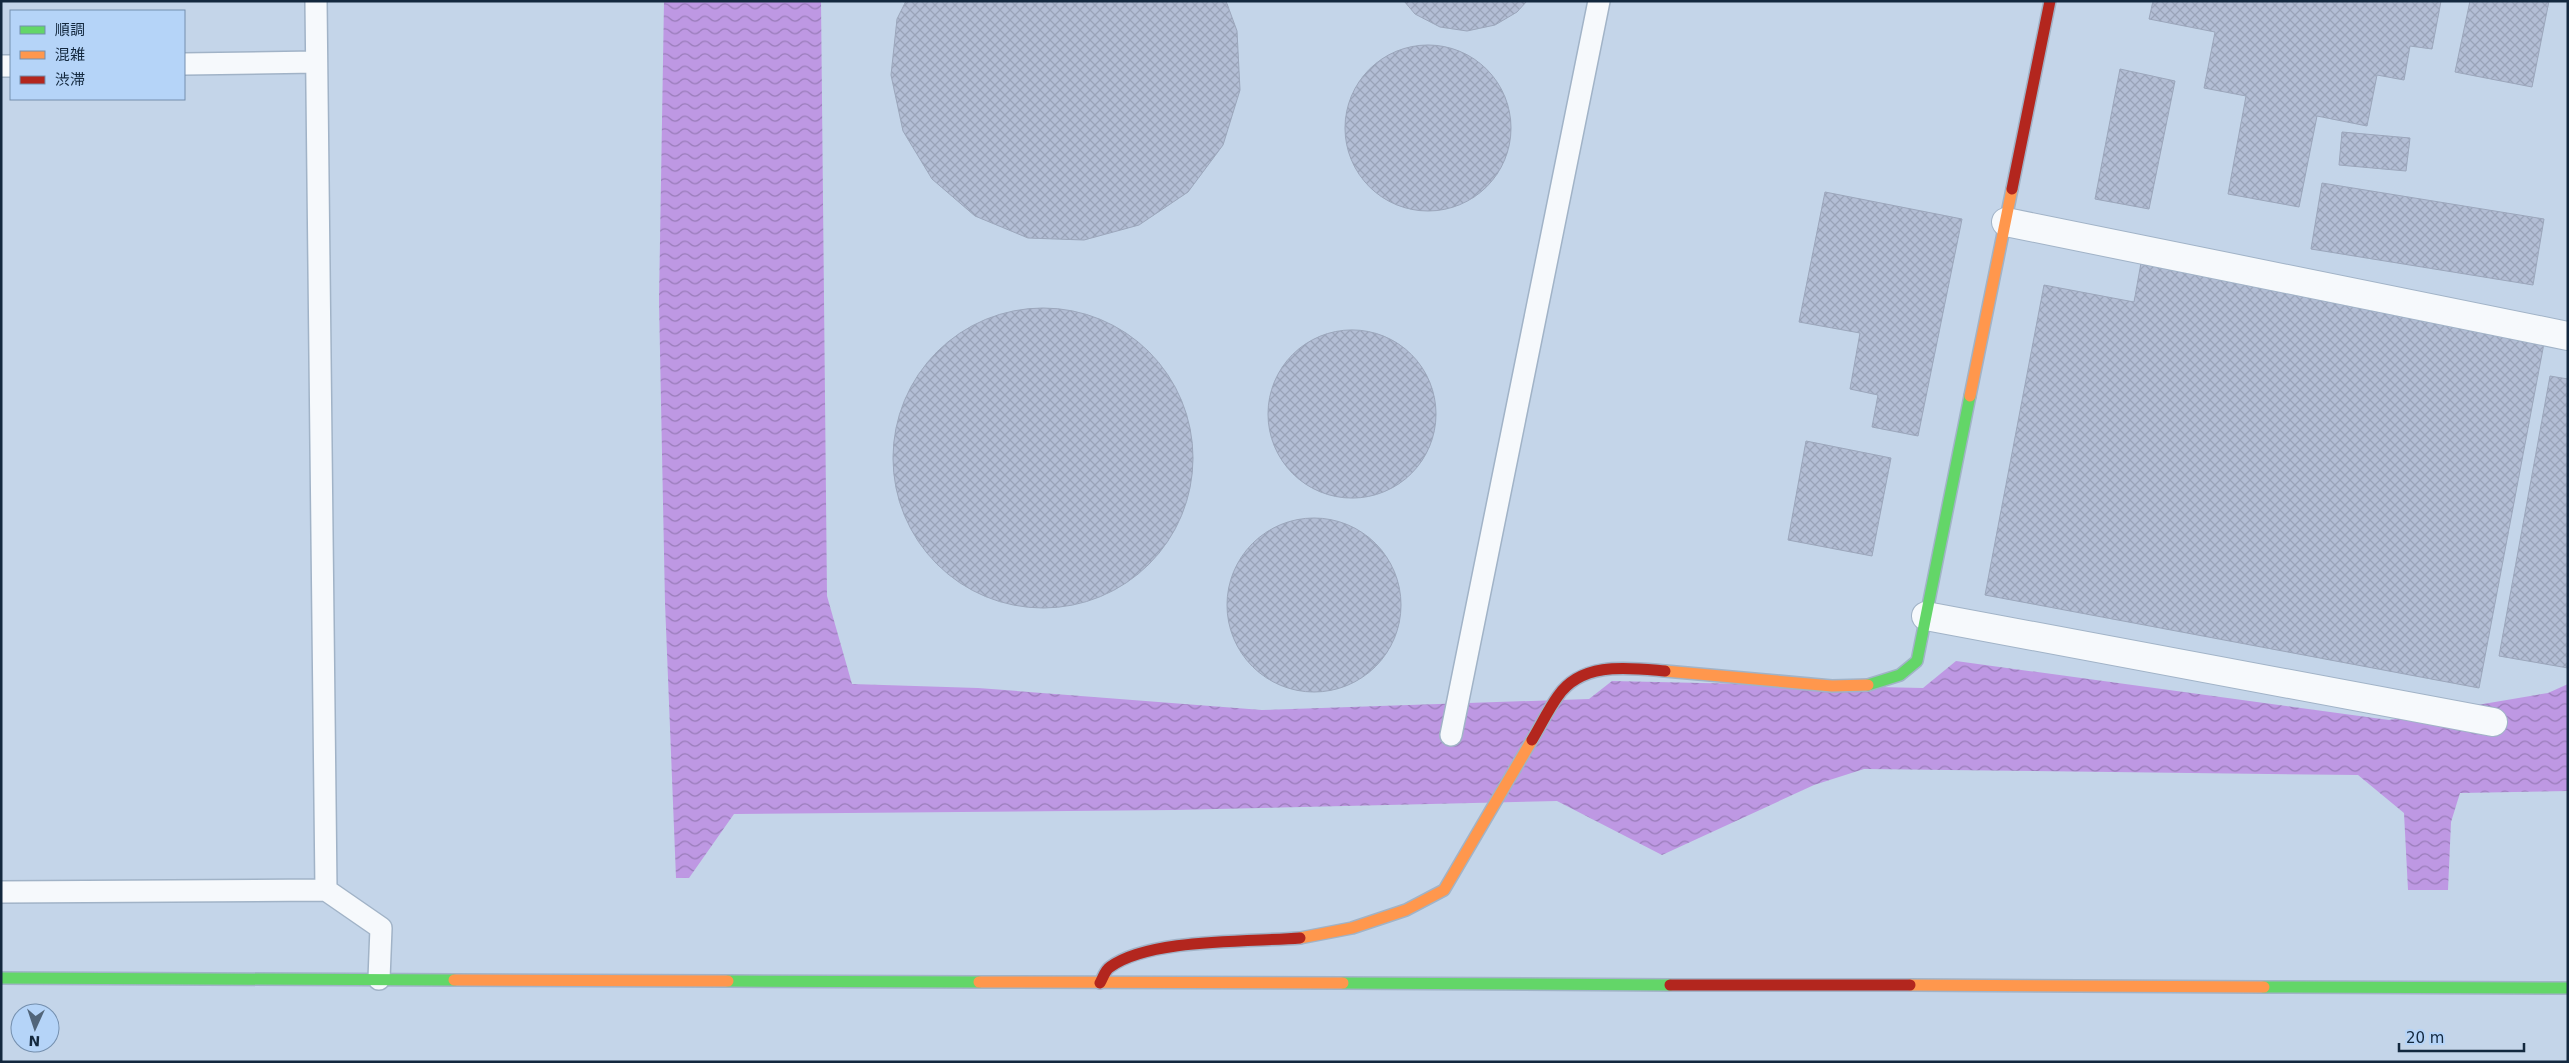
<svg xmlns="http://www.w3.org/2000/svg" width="2569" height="1063" viewBox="0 0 2569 1063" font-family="'DejaVu Sans','Noto Sans JP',sans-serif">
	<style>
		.water { fill: url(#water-waves) }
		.building { fill: url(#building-cross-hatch); stroke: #9ba6bb }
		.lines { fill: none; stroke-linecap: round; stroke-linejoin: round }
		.lane-casing { stroke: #a1b3c7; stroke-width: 24 }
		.street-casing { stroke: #a1b3c7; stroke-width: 30 }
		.fast-casing { stroke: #a1b3c7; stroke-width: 14 }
		.slow-casing { stroke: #a1b3c7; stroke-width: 14 }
		.jam-casing { stroke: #a1b3c7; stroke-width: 14 }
		.lane { stroke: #f6f9fc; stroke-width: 21 }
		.street { stroke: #f6f9fc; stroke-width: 28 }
		.fast { stroke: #63d668; stroke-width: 11 }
		.slow { stroke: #ff974d; stroke-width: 11 }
		.jam { stroke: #b3261e; stroke-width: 11 }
	</style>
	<defs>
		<pattern id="water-waves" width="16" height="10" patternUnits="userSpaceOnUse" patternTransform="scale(1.25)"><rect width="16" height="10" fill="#be98e3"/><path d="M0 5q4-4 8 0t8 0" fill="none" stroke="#997cb9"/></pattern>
		<pattern id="building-cross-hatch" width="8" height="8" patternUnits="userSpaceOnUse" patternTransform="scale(1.25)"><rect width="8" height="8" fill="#b3bed5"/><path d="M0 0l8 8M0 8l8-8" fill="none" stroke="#99a3b8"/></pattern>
	</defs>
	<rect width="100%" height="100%" fill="#c4d5e9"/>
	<path class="water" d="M664,1H821L827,596L852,684L978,688L1262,710L1589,699L1612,681L1923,688L1956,661L2389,720L2548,693L2568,684V791L2460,793L2451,822L2448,890H2408L2404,813L2358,775L1864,769L1814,785L1662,855L1557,801L1174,810L734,814L689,878H676L665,603L659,301Z"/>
	<path class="building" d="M906,1H1226L1237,31L1240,90L1223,145L1188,192L1139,225L1084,240L1028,238L975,216L932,179L903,131L891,75L897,19Z
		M1404,1H1527L1517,12L1495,25L1467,31L1440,27L1415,14Z
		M2153,1H2441L2432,49L2410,46L2404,80L2377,75L2367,126L2317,116L2299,207L2228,194L2246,96L2204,88L2215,32L2149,19Z
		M2470,1H2549L2532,87L2455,72Z
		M1345 128a83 83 0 1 1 166 0a83 83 0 1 1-166 0Z
		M2120,69L2175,81L2149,209L2095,199Z
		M2342,132L2410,138L2406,171L2339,165Z
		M2322,183L2544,219L2533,285L2311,249Z
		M1825,192L1962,219L1918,436L1872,427L1878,395L1850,389L1860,333L1799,322Z
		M2141,263L2545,338L2479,688L1985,595L2044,285L2134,302Z
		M893 458a150 150 0 1 1 300 0a150 150 0 1 1-300 0Z
		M1268 414a84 84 0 1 1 168 0a84 84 0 1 1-168 0Z
		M2550,376L2568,379V668L2499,656Z
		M1806,441L1891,458L1872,556L1788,540Z
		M1227 605a87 87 0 1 1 174 0a87 87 0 1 1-174 0Z"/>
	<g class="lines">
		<g class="lane-casing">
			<path id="lane" d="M316,1L326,890
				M184,64L316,62
				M1,66H11
				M1451,735L1599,1
				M1,892L326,890L381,928L379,979"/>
		</g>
		<g class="street-casing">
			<path id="street" d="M2006,222L2568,336
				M1926,616L2493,722"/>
		</g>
		<g class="fast-casing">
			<path id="fast" d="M1868,685L1900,675L1917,661L1970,396
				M1,978L454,980
				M728,981L979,982
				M1343,983L1670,985
				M2264,987L2568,988"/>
		</g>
		<g class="slow-casing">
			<path id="slow" d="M1970,396L2012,189
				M1665,671L1832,686L1868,685
				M1300,938L1352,928L1406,910L1444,890L1532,740
				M454,980L728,981
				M979,982L1343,983
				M1910,985L2264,987"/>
		</g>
		<g class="jam-casing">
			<path id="jam" d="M2012,189L2050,1
				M1532,740C1541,725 1548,710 1558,696C1582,661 1629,668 1665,671
				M1100,983C1103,978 1105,970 1110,967C1149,938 1250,942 1300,938
				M1670,985H1910"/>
		</g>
		<use href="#lane" class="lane"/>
		<use href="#street" class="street"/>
		<use href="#fast" class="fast"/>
		<use href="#slow" class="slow"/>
		<use href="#jam" class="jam"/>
	</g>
	<rect width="2569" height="1063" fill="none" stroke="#13283e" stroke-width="5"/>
	<rect x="10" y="10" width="175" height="90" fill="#b5d4f8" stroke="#748fae"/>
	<rect x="20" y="26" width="25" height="8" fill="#63d668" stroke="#748fae"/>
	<text x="55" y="35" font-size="15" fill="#13283e">順調</text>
	<rect x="20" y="51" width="25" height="8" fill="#ff974d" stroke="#748fae"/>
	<text x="55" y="60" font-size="15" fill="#13283e">混雑</text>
	<rect x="20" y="76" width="25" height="8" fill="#b3261e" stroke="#748fae"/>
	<text x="55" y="85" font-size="15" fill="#13283e">渋滞</text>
	<g transform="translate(35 1028) rotate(183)"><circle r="24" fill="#b5d4f8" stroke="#748fae"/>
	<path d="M0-4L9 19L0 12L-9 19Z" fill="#51657a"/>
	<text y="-8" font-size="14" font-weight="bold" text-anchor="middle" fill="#13283e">N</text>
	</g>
	<path d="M2399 1043v8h125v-8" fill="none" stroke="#13283e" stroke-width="2.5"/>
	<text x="2406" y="1043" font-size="15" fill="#13283e" stroke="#b5d4f8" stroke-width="4" paint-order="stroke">20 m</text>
</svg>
